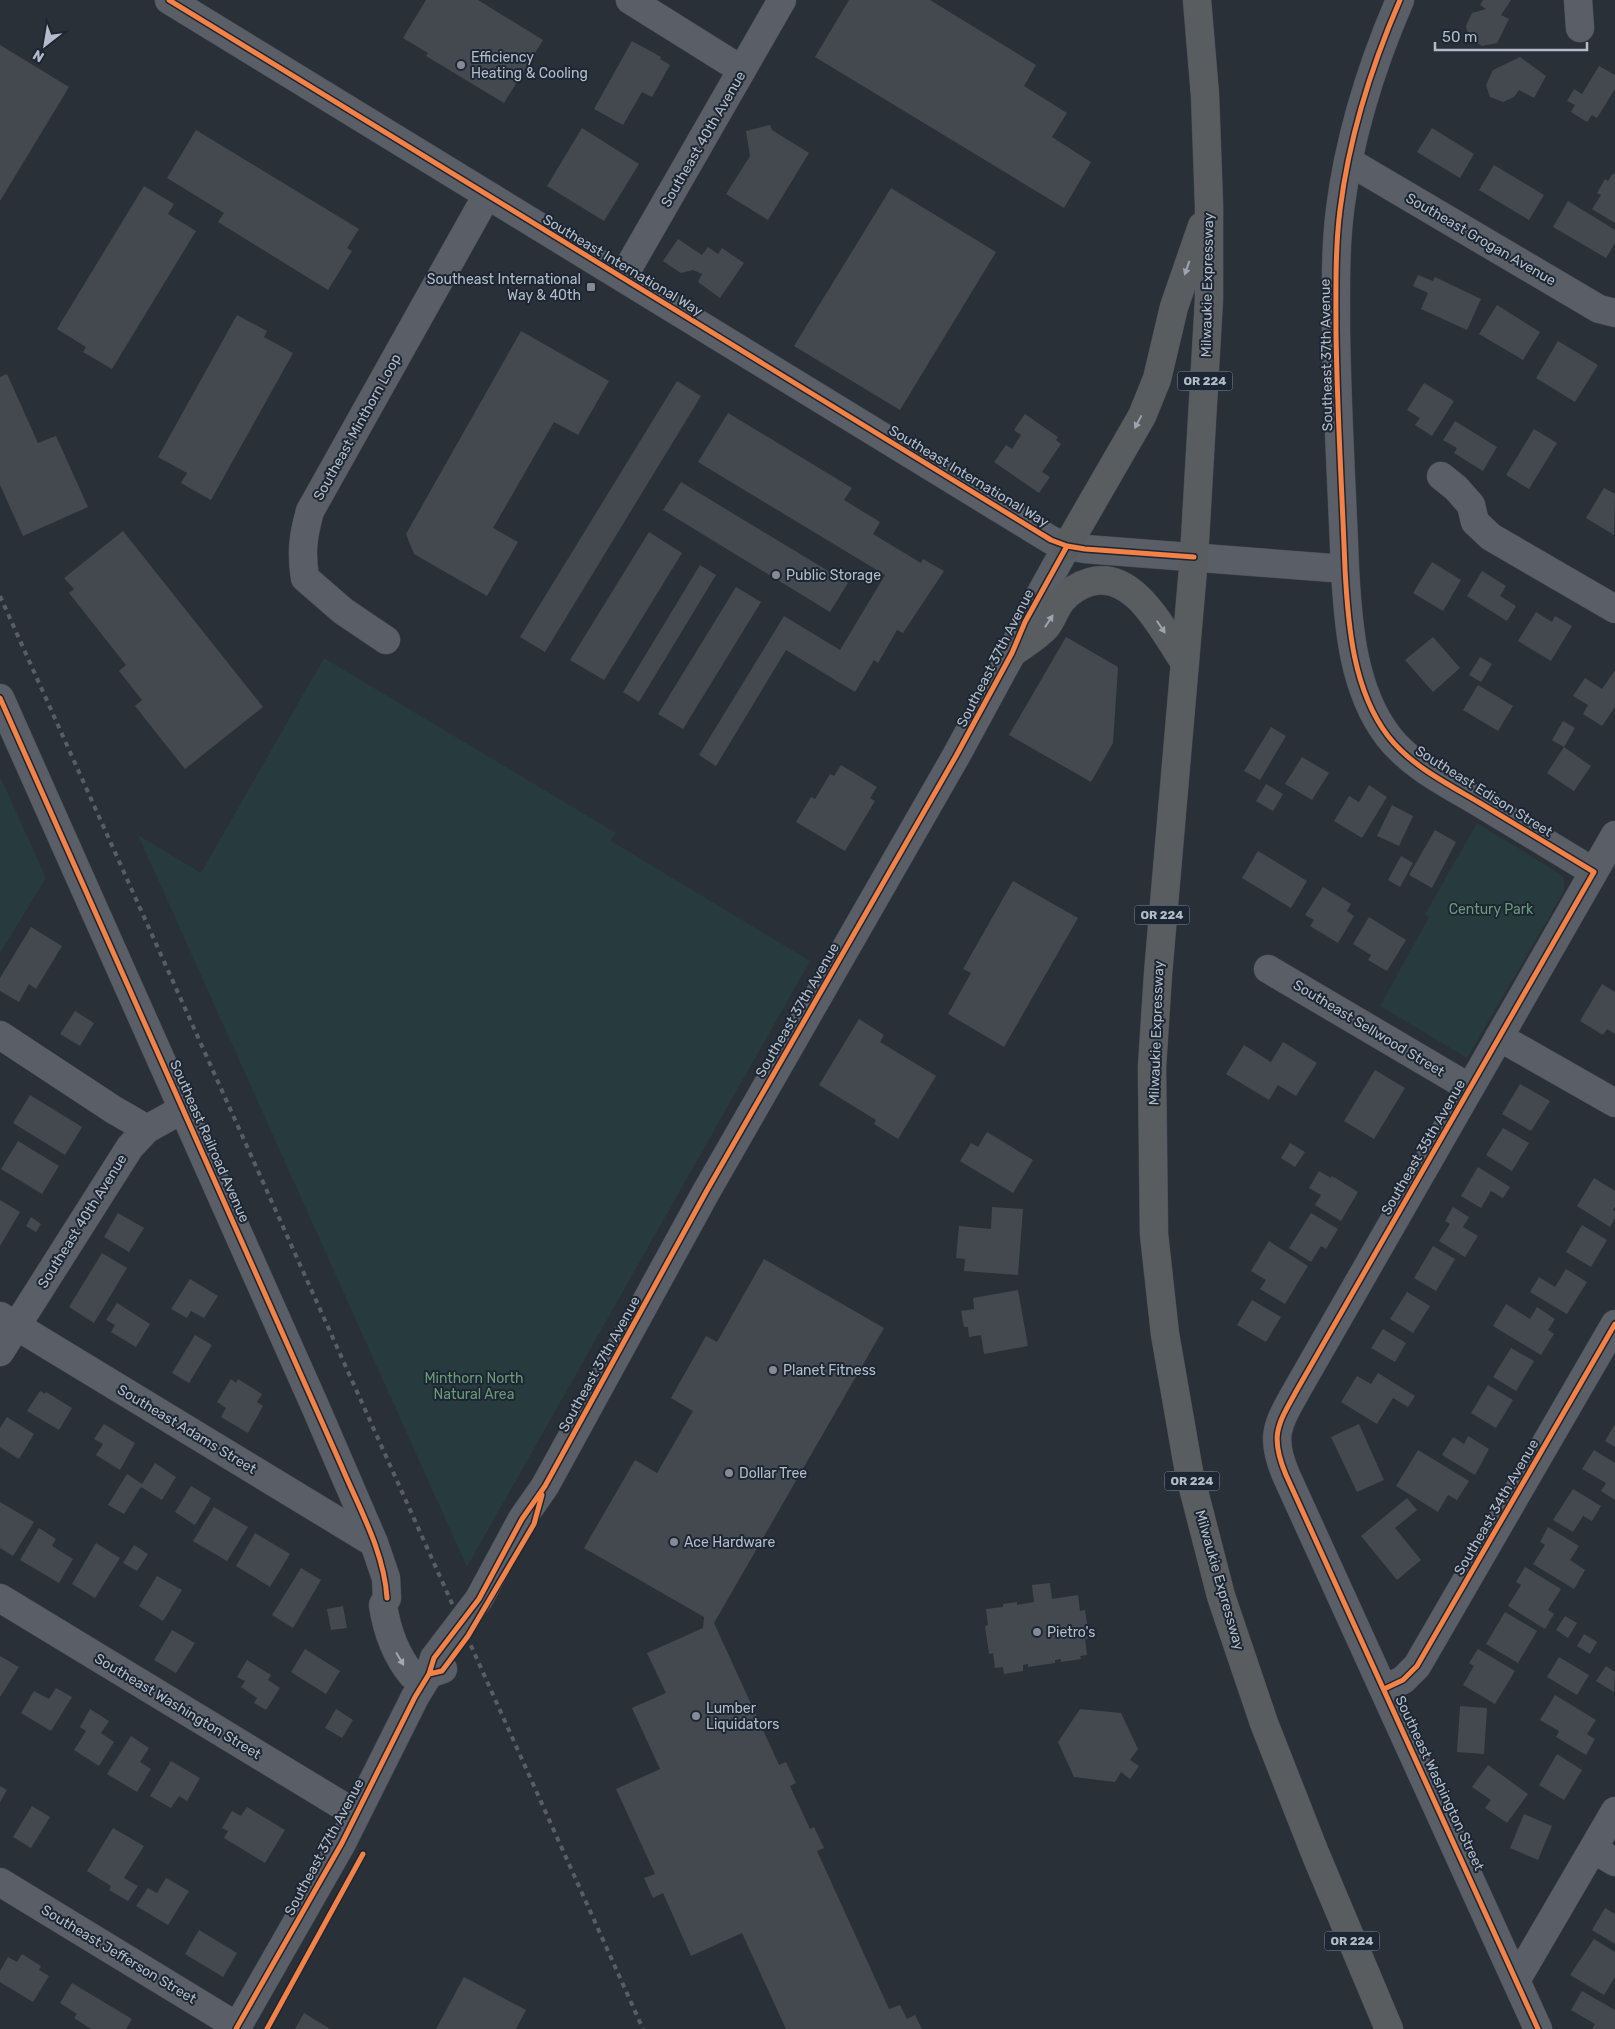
<svg xmlns="http://www.w3.org/2000/svg" width="1615" height="2029" viewBox="0 0 1615 2029" font-family="Rubik,sans-serif">
	<style>
		.green { fill: #273a3e }
		.building { fill: #444950 }
		.lines { fill: none; stroke-linecap: round; stroke-linejoin: round }
		.minor-casing { stroke: #484c53; stroke-width: 29 }
		.highway-casing { stroke: #474c53; stroke-width: 29 }
		.minor { stroke: #5a5e66; stroke-width: 28 }
		.highway { stroke: #5a5d60; stroke-width: 28 }
		.rail { stroke: #595d64; stroke-width: 4; stroke-dasharray: 5 5; stroke-linecap: butt }
		.cycleway-casing { stroke: #1d2633; stroke-width: 8 }
		.cycleway { stroke: #f48246; stroke-width: 5 }
		.oneway { fill: #9ea4af }
		.oneway2 { fill: #a2a9b5 }
		.poi-dot { fill: #848b96; stroke: #1d2633; stroke-width: 2 }
		.labels { text-anchor: middle; stroke-width: 4; stroke-linejoin: round; paint-order: stroke }
		.shield { fill: #1d2633; stroke: #878f9c; stroke-width: 1 }
		.shield-label { font-size: 12px; font-weight: bold; fill: #b4bcc9 }
		.poi-label { font-size: 14px; fill: #b4bcc9; stroke: #1d2633; text-anchor: start }
		.street-label { font-size: 14px; fill: #b4bcc9; stroke: #1d2633 }
		.park-label { font-size: 14px; fill: #6b9a76; stroke: #1d2633 }
	</style>
	<rect width="100%" height="100%" fill="#2a3038"/>
	<path class="green" d="M324,658L616,833L611,841L810,961L467,1567L138,835L201,873Z
		M0,776L46,878L0,953Z
		M1477,823L1560,874L1564,879V891L1467,1058L1380,1006L1429,917L1425,914Z"/>
	<path class="building" d="M426,0H478L543,40L504,103L426,56L428,53L403,38Z
		M849,0H930L1036,65L1024,86L1067,113L1052,137L1091,162L1064,208L815,57Z
		M1483,0H1511L1501,15L1509,19L1497,43L1482,46L1469,38L1466,26L1472,13L1486,9L1480,5Z
		M632,41L661,57L660,59L670,65L652,97L642,92L623,125L594,109Z
		M0,45L69,87L0,201Z
		M1520,57L1546,76L1534,98L1519,90L1514,97L1503,102L1490,97L1486,85L1493,70Z
		M1599,66L1615,75V89L1597,118L1592,115L1587,122L1571,112L1575,105L1567,101L1574,89L1582,94Z
		M770,125L772,130L809,153L768,220L726,194L750,156L746,131Z
		M582,128L639,164L604,221L547,186Z
		M1432,128L1474,154L1460,178L1417,152Z
		M196,130L359,229L347,248L352,251L328,290L218,222L224,213L167,178Z
		M1494,165L1544,195L1529,220L1479,190Z
		M1613,173L1615,175V223L1592,209L1601,195L1597,193L1605,179L1608,181Z
		M144,186L174,204L168,214L196,231L112,369L83,352L86,347L57,329Z
		M891,188L996,252L900,410L794,346Z
		M1568,201L1615,230V243L1606,258L1553,227Z
		M678,239L702,255L708,247L718,254L722,248L744,263L720,298L698,282L702,274L693,270L681,273L663,261Z
		M1418,275L1433,281L1435,277L1481,299L1467,330L1421,309L1428,293L1413,286Z
		M1497,305L1540,332L1523,360L1479,334Z
		M237,315L267,331L264,337L293,353L211,500L181,483L187,473L158,457Z
		M521,331L609,381L578,435L554,422L493,528L518,542L487,596L414,554L406,534Z
		M1558,341L1598,365L1575,402L1536,378Z
		M7,374L38,443L56,436L88,507L23,536L0,485V377Z
		M677,381L701,396L545,652L520,637Z
		M1424,383L1454,401L1432,436L1415,425L1420,418L1407,410Z
		M728,413L852,488L844,500L880,522L873,534L921,563L923,559L944,571L903,633L897,630L878,663L874,660L855,692L786,650L716,766L699,755L784,616L840,650L885,575L698,462Z
		M1025,414L1058,437L1056,440L1061,444L1042,472L1050,477L1039,493L994,462L1006,445L1012,449L1021,435L1014,430Z
		M1455,421L1497,447L1483,471L1454,453L1457,448L1443,440Z
		M1534,429L1557,443L1529,489L1506,475Z
		M681,482L848,583L830,612L663,510Z
		M1604,488L1615,494L1614,535L1586,518Z
		M123,531L263,707L185,769L135,706L142,700L119,671L126,665L69,593L74,589L64,578Z
		M649,532L682,553L604,680L570,660Z
		M1432,562L1461,580L1443,611L1413,593Z
		M700,565L716,575L639,702L623,692Z
		M1482,571L1506,586L1500,596L1516,606L1507,621L1467,596Z
		M736,587L761,602L683,729L658,714Z
		M1536,612L1552,622L1555,616L1572,626L1551,661L1518,641Z
		M1066,637L1118,667L1113,743L1091,782L1009,735Z
		M1433,637L1460,668L1433,692L1405,660Z
		M1480,657L1492,664L1481,682L1469,675Z
		M1615,670V707L1602,726L1583,714L1588,705L1573,696L1585,678L1602,689Z
		M1478,685L1513,706L1498,731L1463,710Z
		M1563,721L1575,728L1564,747L1552,740Z
		M1271,727L1286,736L1260,780L1244,771Z
		M1564,747L1591,766L1574,791L1547,773Z
		M1302,757L1329,773L1312,800L1285,784Z
		M841,765L877,787L870,798L875,801L845,851L796,822L811,797L815,799L830,774L834,776Z
		M1266,784L1283,794L1273,811L1256,801Z
		M1369,785L1387,797L1362,838L1334,821L1349,796L1359,802Z
		M1392,805L1413,816L1399,846L1377,836Z
		M1435,830L1456,842L1432,888L1409,875Z
		M1258,851L1307,881L1291,908L1242,878Z
		M1401,856L1413,863L1400,887L1388,880Z
		M1013,881L1078,918L1004,1047L948,1014L971,973L963,969Z
		M1323,887L1351,904L1347,911L1354,916L1338,943L1310,926L1314,920L1305,915Z
		M1369,917L1406,940L1387,971L1368,960L1371,955L1353,944Z
		M31,927L62,946L36,989L29,984L19,1002L0,991V978Z
		M1602,984L1615,992V1034L1607,1029L1603,1035L1580,1021Z
		M75,1011L94,1023L80,1046L60,1034Z
		M859,1019L884,1035L880,1042L936,1076L898,1139L874,1124L876,1120L819,1085Z
		M1283,1042L1317,1063L1296,1096L1278,1085L1269,1100L1226,1074L1244,1045L1271,1062Z
		M1375,1070L1405,1088L1374,1139L1344,1121Z
		M1520,1084L1550,1101L1531,1131L1502,1114Z
		M30,1095L82,1127L65,1155L13,1123Z
		M1503,1128L1529,1143L1512,1171L1486,1155Z
		M987,1132L1033,1160L1013,1193L960,1161L971,1143L978,1147Z
		M18,1141L59,1166L42,1194L1,1169Z
		M1290,1143L1305,1152L1295,1167L1281,1158Z
		M1478,1167L1510,1187L1503,1198L1491,1191L1481,1208L1461,1196Z
		M1319,1171L1331,1178L1332,1176L1358,1192L1341,1221L1315,1205L1321,1195L1309,1188Z
		M1594,1178L1615,1191V1206L1613,1210L1615,1211V1218L1610,1227L1577,1206Z
		M0,1200L20,1212L0,1246Z
		M992,1207L1023,1209L1018,1275L964,1271L965,1259L956,1258L959,1226L991,1229Z
		M1453,1207L1469,1217L1463,1227L1478,1236L1465,1257L1439,1241L1450,1224L1445,1221Z
		M118,1213L144,1228L129,1252L104,1237Z
		M1311,1213L1338,1229L1326,1249L1321,1246L1311,1262L1289,1248Z
		M31,1217L41,1224L36,1232L26,1226Z
		M1582,1225L1607,1240L1591,1267L1566,1252Z
		M1269,1241L1308,1266L1285,1304L1260,1289L1266,1280L1251,1271Z
		M1433,1246L1455,1259L1436,1291L1414,1278Z
		M102,1253L127,1268L94,1323L69,1307Z
		M764,1259L884,1328L714,1623L779,1765L786,1762L796,1783L790,1786L810,1829L814,1827L824,1848L817,1851L889,2009L900,2005L907,2019L915,2015L922,2029H786L742,1933L691,1956L663,1893L653,1898L644,1878L655,1874L616,1789L660,1769L632,1708L666,1693L647,1653L703,1628L704,1617L584,1548L635,1460L657,1473L693,1411L671,1398L706,1336L717,1342Z
		M1566,1269L1587,1282L1567,1314L1530,1292L1539,1277L1555,1287Z
		M190,1279L218,1296L204,1318L191,1311L187,1318L171,1309Z
		M1018,1290L1028,1346L984,1354L981,1335L969,1337L968,1327H964L961,1311L974,1309L973,1298Z
		M1407,1292L1430,1306L1413,1333L1390,1319Z
		M1252,1300L1281,1317L1266,1342L1237,1325Z
		M117,1303L150,1324L136,1347L111,1332L115,1325L106,1320Z
		M1506,1304L1530,1319L1537,1307L1555,1319L1548,1330L1554,1334L1541,1355L1493,1326Z
		M1383,1329L1406,1343L1395,1362L1371,1348Z
		M195,1335L212,1345L189,1383L172,1373Z
		M1511,1348L1534,1361L1516,1391L1493,1377Z
		M1378,1373L1415,1396L1408,1407L1393,1398L1377,1424L1341,1402L1357,1376L1371,1384Z
		M231,1379L236,1383L238,1379L262,1394L257,1402L263,1406L248,1433L221,1417L226,1408L217,1402Z
		M1488,1385L1513,1400L1496,1428L1471,1413Z
		M40,1391L45,1394L46,1392L72,1408L59,1430L27,1411Z
		M7,1417L34,1434L19,1459L0,1447V1428Z
		M104,1424L135,1443L120,1470L96,1455L103,1444L94,1439Z
		M1359,1424L1384,1480L1357,1492L1331,1437Z
		M1615,1424V1447L1605,1441Z
		M1468,1436L1489,1449L1475,1475L1442,1455L1453,1437L1464,1444Z
		M1418,1450L1469,1481L1457,1500L1448,1495L1438,1512L1396,1486Z
		M1594,1450L1615,1463V1500L1601,1491L1606,1483L1582,1469Z
		M155,1463L176,1477L162,1500L141,1487L124,1514L108,1505L127,1474L142,1484Z
		M191,1486L211,1498L195,1525L175,1512Z
		M1573,1489L1601,1506L1592,1521L1583,1516L1573,1532L1553,1520Z
		M1407,1498L1417,1510L1395,1528L1421,1560L1397,1580L1361,1536Z
		M0,1502L34,1522L13,1556L0,1548Z
		M214,1507L248,1527L227,1561L193,1541Z
		M1548,1527L1579,1546L1570,1560L1585,1570L1574,1589L1533,1564L1545,1545L1540,1542Z
		M39,1528L56,1539L52,1546L73,1559L59,1583L20,1560Z
		M255,1533L290,1554L270,1587L236,1566Z
		M96,1543L120,1558L95,1598L72,1584Z
		M134,1545L148,1554L137,1571L123,1563Z
		M1525,1567L1561,1589L1548,1610L1554,1614L1545,1629L1508,1606L1521,1585L1516,1582Z
		M301,1568L321,1580L293,1628L272,1615Z
		M157,1576L182,1590L163,1621L139,1606Z
		M1050,1583L1052,1599L1078,1595L1080,1611L1085,1610L1089,1638L1085,1639L1087,1655L1080,1656L1081,1659L1061,1662V1659L1055,1660V1663L1028,1667V1664L1023,1665V1671L1004,1674L1003,1667L995,1668L993,1653L989,1654L985,1626L988,1625L986,1609L1003,1607V1604L1017,1602V1605L1034,1602L1032,1585Z
		M343,1606L347,1628L331,1630L327,1609Z
		M1505,1612L1537,1631L1518,1663L1486,1644Z
		M1565,1616L1577,1623L1568,1638L1556,1630Z
		M172,1630L195,1643L176,1673L154,1660Z
		M1584,1634L1597,1642L1590,1654L1577,1646Z
		M305,1649L340,1671L326,1694L291,1672Z
		M1478,1649L1515,1671L1495,1704L1463,1685L1474,1666L1469,1663Z
		M0,1656L19,1667L0,1697Z
		M1559,1657L1589,1675L1577,1695L1547,1677Z
		M247,1660L271,1675L268,1680L280,1688L266,1710L254,1703L257,1698L241,1687L245,1681L237,1677Z
		M1606,1666L1615,1672L1614,1692L1596,1681Z
		M56,1688L72,1697L51,1731L21,1713L34,1691L49,1699Z
		M1555,1695L1596,1720L1587,1734L1595,1739L1586,1755L1556,1737L1559,1731L1540,1720Z
		M1460,1706L1487,1708L1484,1754L1457,1752Z
		M90,1709L109,1721L101,1733L114,1742L99,1766L74,1750L86,1731L80,1727Z
		M336,1709L353,1720L342,1738L325,1728Z
		M1080,1709L1121,1713L1138,1749L1130,1760L1139,1766L1130,1779L1121,1772L1115,1782L1074,1777L1058,1742Z
		M131,1736L149,1748L140,1762L151,1769L137,1792L107,1774Z
		M1557,1754L1582,1770L1564,1800L1539,1785Z
		M171,1761L200,1778L187,1801L179,1796L171,1808L150,1796Z
		M1488,1765L1528,1794L1507,1823L1485,1808L1491,1800L1472,1787Z
		M0,1786L7,1790L0,1802Z
		M32,1806L50,1817L31,1848L13,1837Z
		M247,1807L285,1830L265,1863L224,1838L228,1831L222,1828L232,1811L241,1816Z
		M1524,1814L1552,1826L1538,1860L1510,1848Z
		M113,1828L144,1846L124,1878L138,1886L128,1901L109,1890L111,1886L87,1871Z
		M166,1878L189,1891L168,1925L136,1906L148,1888L157,1893Z
		M1605,1908L1615,1914V1944L1592,1930Z
		M199,1930L237,1953L223,1977L185,1954Z
		M1594,1939L1615,1952V1977L1604,1995L1570,1975Z
		M22,1954L41,1966L39,1970L49,1976L33,2002L0,1982V1971L8,1957L17,1962Z
		M464,1977L526,2010L516,2029H436Z
		M72,1983L132,2019L126,2029H91L74,2018L77,2014L60,2003Z
		M1582,1991L1615,2010V2029H1592L1595,2024L1571,2010Z
		M304,2013L330,2029H295Z"/>
	<g class="lines">
		<g class="minor-casing">
			<path id="minor" d="M169,0L1051,540L1067,546L1085,549L1345,569
				M630,0L742,70
				M1400,0C1371,67 1349,138 1340,210C1335,250 1336,291 1336,331C1337,410 1342,490 1345,569C1348,625 1353,690 1388,736C1411,766 1448,784 1480,803C1518,826 1556,849 1594,872
				M1578,0L1580,28
				M1348,161L1599,309L1615,313
				M623,277L782,0
				M1441,476L1456,488L1471,505L1475,522L1491,537L1615,609
				M386,640L343,611L305,578C301,552 303,536 310,511L487,195
				M0,698L315,1406L374,1543L386,1578L387,1598L383,1605C387,1632 395,1654 412,1675L429,1674L443,1669
				M1268,969L1470,1088
				M0,1035L114,1110L147,1129
				M1499,1037L1615,1103
				M0,1316L374,1543
				M0,1352L130,1147L147,1129L183,1109
				M0,1598L356,1814
				M1384,1689L1403,1680L1417,1666L1615,1324
				M1593,1849L1615,1862
				M0,1882L238,2027
				M1517,1979L1615,1811
				M236,2029L342,1843L415,1697L429,1674L434,1658L479,1599L522,1519L545,1486L706,1192L956,756L1012,653L1025,622L1067,546
				M1538,2029L1286,1475C1269,1435 1278,1424 1298,1388L1615,835"/>
		</g>
		<g class="highway-casing">
			<path id="highway" d="M1197,0L1205,95L1209,205V299L1194,557L1158,974L1152,1067L1154,1234L1165,1334L1189,1472L1221,1596L1264,1723L1315,1853L1389,2029
				M1067,546L1142,416L1157,379L1174,307L1202,226
				M1012,653C1023,645 1037,637 1046,627C1052,620 1055,609 1061,601C1069,592 1079,585 1090,582C1135,569 1164,633 1185,663"/>
		</g>
		<use href="#minor" class="minor"/>
		<use href="#highway" class="highway"/>
		<path class="rail" d="M0,596L643,2029"/>
		<g class="cycleway-casing">
			<path id="cycleway" d="M169,0L1051,540L1067,546L1085,549L1194,557
				M1400,0C1371,67 1349,138 1340,210C1335,250 1336,291 1336,331C1337,410 1342,490 1345,569C1348,625 1353,690 1388,736C1411,766 1448,784 1480,803C1518,826 1556,849 1594,872L1298,1388C1278,1424 1269,1435 1286,1475L1538,2029
				M0,698L341,1465C359,1508 384,1551 387,1598
				M429,1674L442,1671L468,1636L534,1524L542,1495
				M1384,1689L1403,1680L1417,1666L1615,1324
				M236,2029L342,1843L415,1697L429,1674L434,1658L479,1599L522,1519L545,1486L706,1192L956,756L1012,653L1025,622L1067,546
				M267,2029L363,1854"/>
		</g>
		<use href="#cycleway" class="cycleway"/>
	</g>
	<defs><path id="oneway-solid" d="M-6-.8H1V-3.2L6.5 0L1 3.2V.8H-6Z" transform="scale(1.25)"/></defs>
	<g class="oneway">
		<use href="#oneway-solid" transform="translate(1187 268) rotate(109)"/>
		<use href="#oneway-solid" transform="translate(1138 422) rotate(118)"/>
		<use href="#oneway-solid" transform="translate(1049 621) rotate(-57)"/>
		<use href="#oneway-solid" transform="translate(1161 627) rotate(56)"/>
	</g>
	<use class="oneway2" href="#oneway-solid" transform="translate(400 1659) rotate(59)"/>
	<g class="poi-dot">
		<circle cx="461" cy="65" r="5"/>
		<rect x="586" y="282" width="10" height="10" rx="2.5"/>
		<circle cx="776" cy="575" r="5"/>
		<circle cx="773" cy="1370" r="5"/>
		<circle cx="729" cy="1473" r="5"/>
		<circle cx="674" cy="1542" r="5"/>
		<circle cx="1037" cy="1632" r="5"/>
		<circle cx="696" cy="1716" r="5"/>
	</g>
	<g class="labels">
		<g class="shield">
			<rect x="1177.5" y="371.5" width="55" height="19" rx="4"/>
			<rect x="1134.5" y="905.5" width="55" height="19" rx="4"/>
			<rect x="1164.5" y="1471.5" width="55" height="19" rx="4"/>
			<rect x="1324.5" y="1931.5" width="55" height="19" rx="4"/>
		</g>
		<g class="shield-label">
			<text x="1205" y="385">OR 224</text>
			<text x="1162" y="919">OR 224</text>
			<text x="1192" y="1485">OR 224</text>
			<text x="1352" y="1945">OR 224</text>
		</g>
		<g class="poi-label">
			<text x="471" y="62">Efficiency<tspan x="471" dy="16">Heating &amp; Cooling</tspan></text>
			<text x="581" y="284" text-anchor="end">Southeast International<tspan x="581" dy="16">Way &amp; 40th</tspan></text>
			<text x="786" y="580">Public Storage</text>
			<text x="783" y="1375">Planet Fitness</text>
			<text x="739" y="1478">Dollar Tree</text>
			<text x="684" y="1547">Ace Hardware</text>
			<text x="1047" y="1637">Pietro's</text>
			<text x="706" y="1713">Lumber<tspan x="706" dy="16">Liquidators</tspan></text>
		</g>
		<g class="street-label">
			<text transform="translate(703 139) rotate(-60)" y="5">Southeast 40th Avenue</text>
			<text transform="translate(1481 239) rotate(30)" y="5">Southeast Grogan Avenue</text>
			<text transform="translate(623 265) rotate(31)" y="5">Southeast International Way</text>
			<text transform="translate(1207 285) rotate(-89)" y="5">Milwaukie Expressway</text>
			<text transform="translate(1326 355) rotate(-91)" y="5">Southeast 37th Avenue</text>
			<text transform="translate(357 427) rotate(-61)" y="5">Southeast Minthorn Loop</text>
			<text transform="translate(969 476) rotate(31)" y="5">Southeast International Way</text>
			<text transform="translate(995 658) rotate(-63)" y="5">Southeast 37th Avenue</text>
			<text transform="translate(1484 791) rotate(32)" y="5">Southeast Edison Street</text>
			<text transform="translate(797 1010) rotate(-60)" y="5">Southeast 37th Avenue</text>
			<text transform="translate(1369 1028) rotate(31)" y="5">Southeast Sellwood Street</text>
			<text transform="translate(1156 1033) rotate(-88)" y="5">Milwaukie Expressway</text>
			<text transform="translate(210 1141) rotate(66)" y="5">Southeast Railroad Avenue</text>
			<text transform="translate(1423 1147) rotate(-60)" y="5">Southeast 35th Avenue</text>
			<text transform="translate(82 1221) rotate(-58)" y="5">Southeast 40th Avenue</text>
			<text transform="translate(599 1364) rotate(-61)" y="5">Southeast 37th Avenue</text>
			<text transform="translate(187 1429) rotate(31)" y="5">Southeast Adams Street</text>
			<text transform="translate(1496 1507) rotate(-60)" y="5">Southeast 34th Avenue</text>
			<text transform="translate(1220 1580) rotate(74)" y="5">Milwaukie Expressway</text>
			<text transform="translate(178 1706) rotate(31)" y="5">Southeast Washington Street</text>
			<text transform="translate(1440 1783) rotate(65)" y="5">Southeast Washington Street</text>
			<text transform="translate(324 1847) rotate(-62)" y="5">Southeast 37th Avenue</text>
			<text transform="translate(119 1954) rotate(31)" y="5">Southeast Jefferson Street</text>
		</g>
		<g class="park-label">
			<text x="1491" y="914">Century Park</text>
			<text x="474" y="1383">Minthorn North<tspan x="474" dy="16">Natural Area</tspan></text>
		</g>
	</g>
	<g transform="translate(45 45) rotate(211)" stroke="#1d2633" stroke-width="4" paint-order="stroke">
	<path d="M0-4L9 19L0 12L-9 19Z" fill="#b4bcc9"/>
	<text y="-8" font-size="14" font-weight="bold" text-anchor="middle" fill="#b4bcc9">N</text>
	</g>
	<path d="M1435 42v8h152v-8" fill="none" stroke="#b4bcc9" stroke-width="2.5"/>
	<text x="1442" y="42" font-size="15" fill="#b4bcc9" stroke="#1d2633" stroke-width="4" paint-order="stroke">50 m</text>
</svg>
